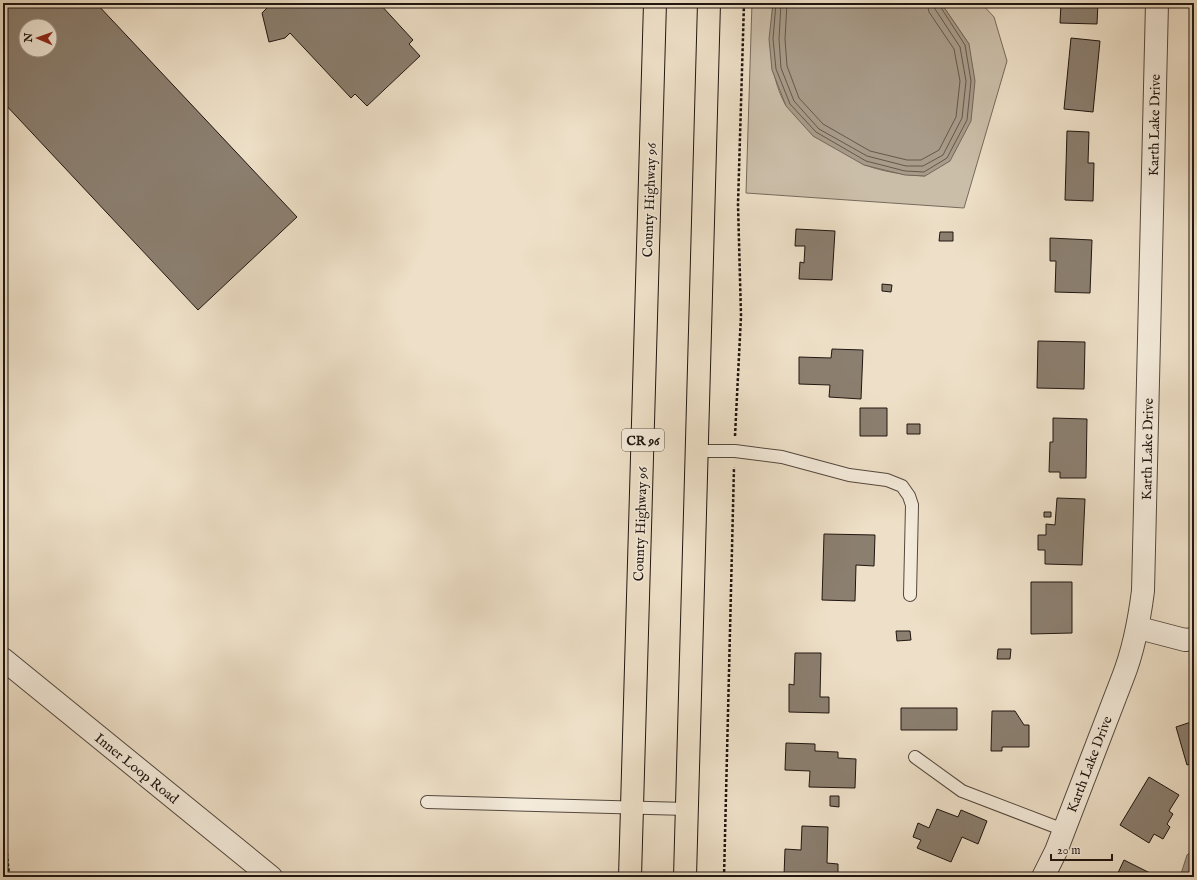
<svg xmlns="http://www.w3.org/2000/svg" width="1197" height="880" viewBox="0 0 1197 880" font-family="'IM FELL English',serif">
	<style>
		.green { fill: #cbbea9; stroke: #766a5c }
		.water { fill: #a89b89; stroke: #726659 }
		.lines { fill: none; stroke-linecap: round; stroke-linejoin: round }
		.shore { stroke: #64584c; stroke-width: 1 }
		.building { fill: #8b7f70; stroke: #201610; fill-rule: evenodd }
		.lane-casing { stroke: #54483e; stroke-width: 14 }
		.street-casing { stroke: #54483e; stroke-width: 24 }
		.primary-casing { stroke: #201610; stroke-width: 24 }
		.path { stroke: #201610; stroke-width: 2.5; stroke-dasharray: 3 2; stroke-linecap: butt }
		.lane { stroke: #f4ebdb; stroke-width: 12 }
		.street { stroke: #f4ebdb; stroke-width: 22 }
		.primary { stroke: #eee0c8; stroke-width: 22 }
		.labels { text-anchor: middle; stroke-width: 3.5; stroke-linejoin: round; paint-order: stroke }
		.shield { fill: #f4ebdb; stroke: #60564d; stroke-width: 1 }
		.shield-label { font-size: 13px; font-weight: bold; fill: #201610 }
		.street-label { font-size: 14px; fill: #201610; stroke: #f4ebdb }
	</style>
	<rect width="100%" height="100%" fill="#eee0c8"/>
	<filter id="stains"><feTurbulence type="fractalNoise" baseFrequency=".005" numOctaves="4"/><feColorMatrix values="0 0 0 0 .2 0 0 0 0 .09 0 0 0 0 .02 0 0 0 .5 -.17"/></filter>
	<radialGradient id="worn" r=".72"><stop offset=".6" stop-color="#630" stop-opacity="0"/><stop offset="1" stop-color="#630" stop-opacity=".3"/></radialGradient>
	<path class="green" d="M752,3H773C770,38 768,72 785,104C788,110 858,162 865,165C884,172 905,175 925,176L969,44L941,3H981L994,17L1007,61L964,208L746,193Z"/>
	<path class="water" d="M773,3H941L969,44L975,81L971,121L950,161L925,176L905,175L864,165L813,136L786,106L772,70L769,39Z
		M1194,849V877H1180L1187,855Z"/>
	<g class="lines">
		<path class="shore" d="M776,3L773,39L776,69L790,104L816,132L866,161L905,171L924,172L947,158L967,120L971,81L965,45L938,3
			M781,3L779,39L781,68L794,101L819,129L867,156L906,166H923L943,155L962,118L966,81L960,47L935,9L933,3
			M787,3L785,39L787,66L799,98L823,124L870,151L907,160H921L939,150L956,117L960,81L954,49L929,12L927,3"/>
	</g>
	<path class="building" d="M3,3H96L297,217L198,310L3,102ZM26,26H50V50H26Z
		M262,3H379L413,40L409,44L420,56L367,106L355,94L351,98L290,33L285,38L269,42L262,13L267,8Z
		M1061,3H1098L1097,24L1060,23Z
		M1071,38L1100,41L1093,112L1064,109Z
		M1067,131L1089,132L1088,163H1094L1093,201L1065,200Z
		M796,229L835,231L832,280L799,279L800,262L804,263L805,246H795Z
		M940,232H953V241H939Z
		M1050,238L1092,240L1090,293L1055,292L1056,261H1050Z
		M882,284L892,285L891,292L882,291Z
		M1038,341L1085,342L1084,389L1037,388Z
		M832,349L863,350L861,399L829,397L830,385L799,384V357L831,358Z
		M860,408H887V436H860Z
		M1053,418L1087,419L1086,478H1060V472H1049L1050,442H1053Z
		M907,424H920V434H907Z
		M1057,498L1085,499L1082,565L1045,564V550H1038V535H1046V524L1055,525Z
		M1044,512H1051V517H1044Z
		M824,534L875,535L874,566L856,565L855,601L822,600Z
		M1031,582H1072V633L1031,634Z
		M896,631H910L911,640L897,641Z
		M998,649H1011L1010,659H997Z
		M795,653H821L820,697H829V713L789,712V684L794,685Z
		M901,708H957V730H901Z
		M992,711H1015L1024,725H1029V747H1002V751H991Z
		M1194,721V763L1187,765L1176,727Z
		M786,743L815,744V751L838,752V758L856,759L855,788L809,787L810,771L785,770Z
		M1149,777L1179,795L1169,811L1173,814L1167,824L1170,827L1163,839L1154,834L1149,843L1120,825Z
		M830,796H839V807L830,806Z
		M937,809L958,817L961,810L987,821L978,844L962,837L951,862L917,848L921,840L913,837L918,823L929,828Z
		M802,826L828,827L827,863L838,864V877L784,876L785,849L801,850Z
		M1124,860L1158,877H1116Z"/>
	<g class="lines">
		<g class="lane-casing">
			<path id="lane" d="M697,451H735L782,457L849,475L887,480L902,486L909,496L912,505L910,595
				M915,757L962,791L1064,830
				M427,802L687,809"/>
		</g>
		<g class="street-casing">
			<path id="street" d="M1139,628L1185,640L1194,639
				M3,659L271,877
				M1043,877L1056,851L1123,677C1134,649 1139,622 1143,591L1157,3"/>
		</g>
		<g class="primary-casing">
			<path id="primary" d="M630,877L655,3
				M685,877L709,3"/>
		</g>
		<path class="path" d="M735,436L741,316L738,204L744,3
			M3,764C8,775 3,786 3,797C4,823 6,848 9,874L11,877
			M724,877L734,467"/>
		<use href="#lane" class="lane"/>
		<use href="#street" class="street"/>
		<use href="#primary" class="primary"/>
	</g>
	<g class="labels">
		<rect class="shield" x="622" y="429" width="42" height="22" rx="3"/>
		<g class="shield-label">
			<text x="643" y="445">CR 96</text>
		</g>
		<g class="street-label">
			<text transform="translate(1154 125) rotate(-89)" y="5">Karth Lake Drive</text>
			<text transform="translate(649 200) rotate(-88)" y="5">County Highway 96</text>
			<text transform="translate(1147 449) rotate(-89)" y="5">Karth Lake Drive</text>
			<text transform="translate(640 524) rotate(-88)" y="5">County Highway 96</text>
			<text transform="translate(1089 764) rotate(-69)" y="5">Karth Lake Drive</text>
			<text transform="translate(137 768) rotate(39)" y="5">Inner Loop Road</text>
		</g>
	</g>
	<rect width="1197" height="880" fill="none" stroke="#eee0c8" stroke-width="16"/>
	<rect x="4" y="4" width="1189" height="872" fill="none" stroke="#201610" stroke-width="2"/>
	<rect x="8" y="8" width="1181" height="864" fill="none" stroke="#201610"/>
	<g transform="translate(38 38) rotate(272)"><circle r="19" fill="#f4ebdb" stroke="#9f968a"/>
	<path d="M0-3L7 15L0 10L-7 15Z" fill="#8f2418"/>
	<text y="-6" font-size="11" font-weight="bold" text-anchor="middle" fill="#201610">N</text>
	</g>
	<path d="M1051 854v6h61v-6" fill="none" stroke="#201610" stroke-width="2"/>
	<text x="1057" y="854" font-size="12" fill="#201610" stroke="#f4ebdb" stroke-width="3" paint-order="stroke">20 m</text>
	<rect width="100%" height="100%" filter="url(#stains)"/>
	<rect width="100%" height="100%" fill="url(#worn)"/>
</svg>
